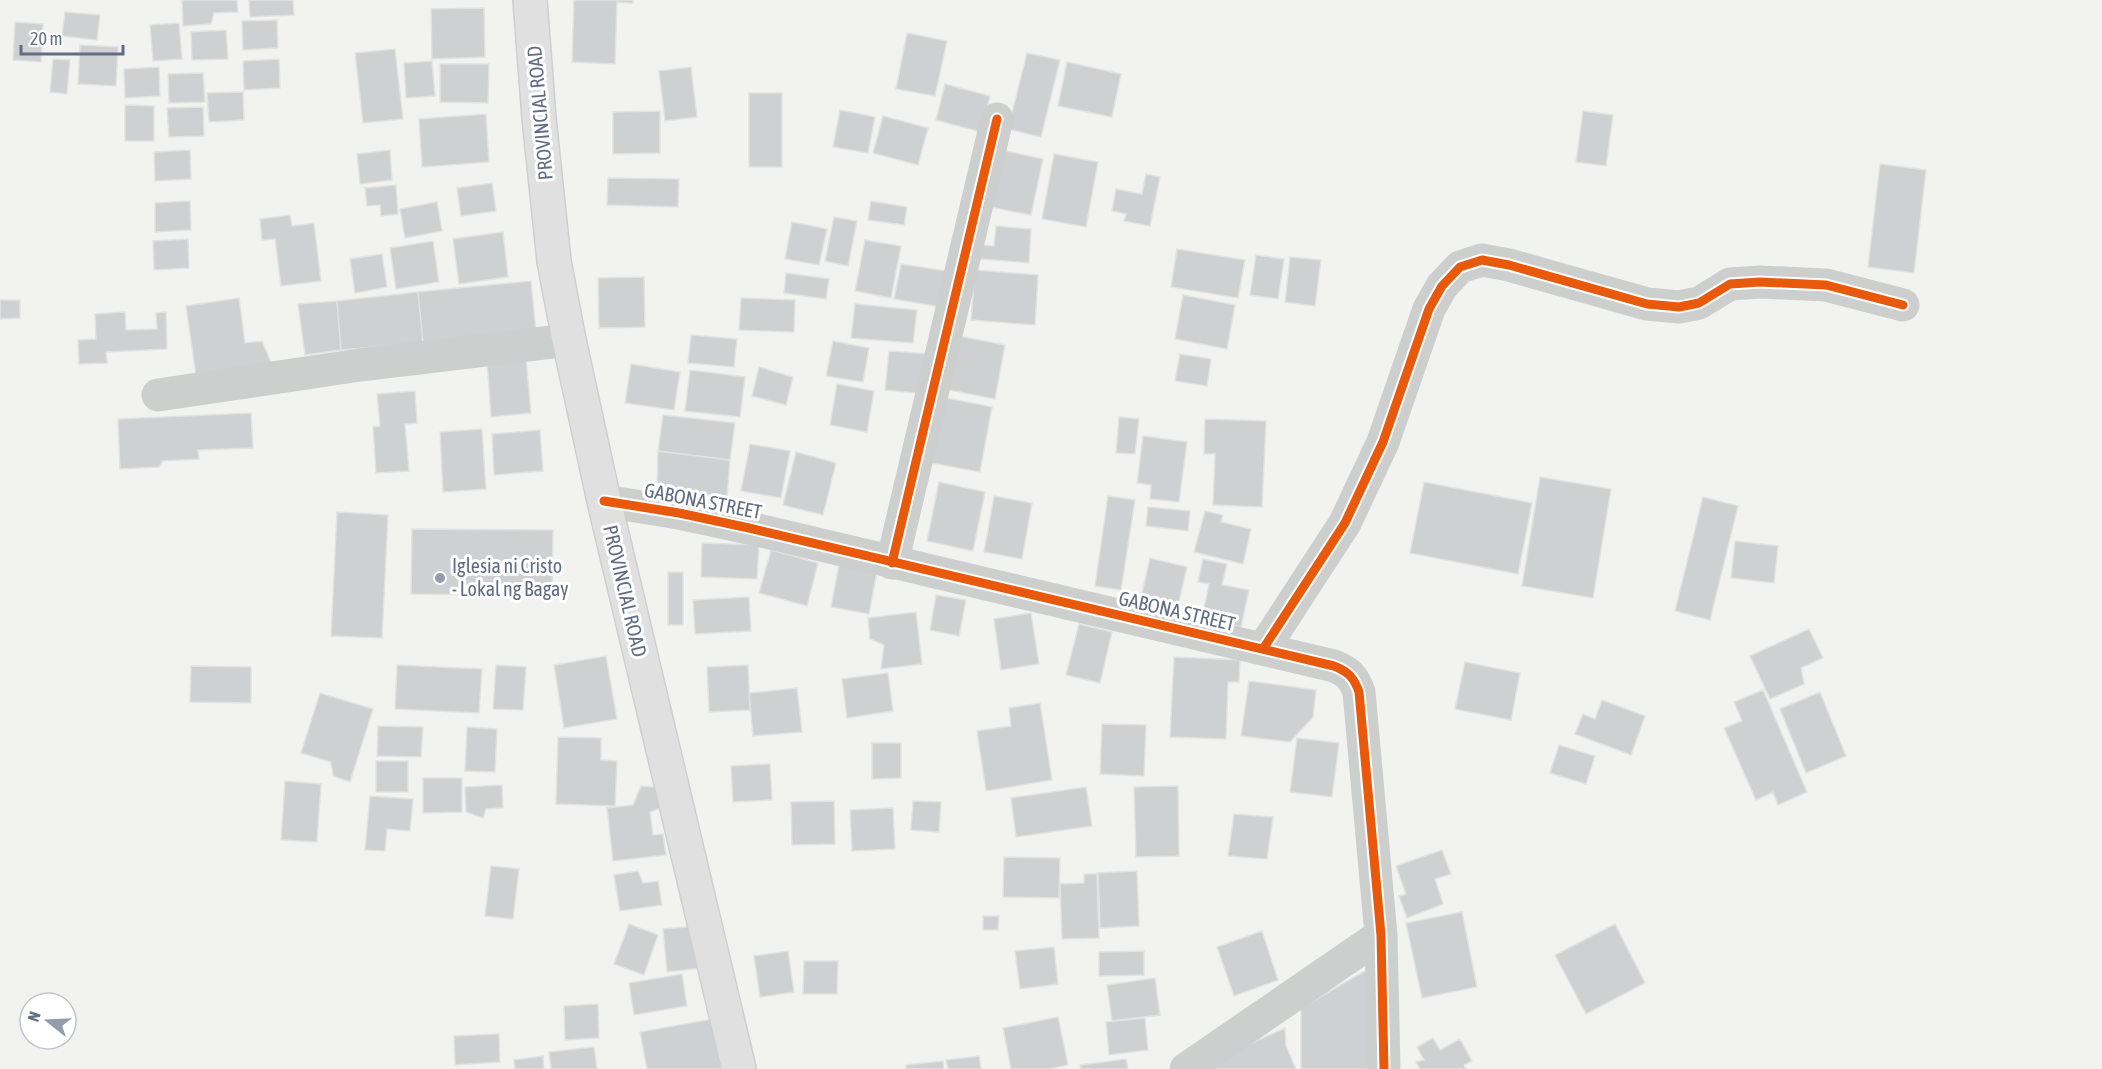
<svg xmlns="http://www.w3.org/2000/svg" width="2102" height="1069" viewBox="0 0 2102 1069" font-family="'Asap Condensed',sans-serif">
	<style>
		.building { fill: #cfd0d1; stroke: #e2e2e1; stroke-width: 1.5 }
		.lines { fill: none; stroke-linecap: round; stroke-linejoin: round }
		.major-casing { stroke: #cecfd0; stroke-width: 36 }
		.minor { stroke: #cdcece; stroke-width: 33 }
		.major { stroke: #e0e0e1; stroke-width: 33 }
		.cycleway-casing { stroke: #fff; stroke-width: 13 }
		.cycleway { stroke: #e8590c; stroke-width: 9 }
		.poi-dot { fill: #949ba9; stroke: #fff; stroke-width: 2 }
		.labels { text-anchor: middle; stroke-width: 6; stroke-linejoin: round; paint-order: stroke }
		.street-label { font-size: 20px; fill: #626c82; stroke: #fff }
		.poi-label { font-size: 20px; fill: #626c82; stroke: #fff; text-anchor: start }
	</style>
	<rect width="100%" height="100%" fill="#f2f3f1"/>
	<path class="building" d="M182,0H237L238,12L214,13L211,24L183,26Z
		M249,0H293L294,15L250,17Z
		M574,0H633V3L617,2L615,64L572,62Z
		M484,8L485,57L432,59L431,9Z
		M65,12L100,15L97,40L62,36Z
		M277,20L278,48L243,50L242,21Z
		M15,22L43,24L41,62L13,60Z
		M179,23L182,59L153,61L150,25Z
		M226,30L228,59L192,60L191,32Z
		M907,33L947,41L935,96L896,89Z
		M80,45L118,47L116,86L78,84Z
		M395,49L403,119L363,123L355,53Z
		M1027,53L1060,60L1041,137L1008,129Z
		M53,59L70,60L67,94L50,92Z
		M279,59L280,88L244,90L243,61Z
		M432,61L435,96L406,98L404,63Z
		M1067,62L1121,74L1112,117L1058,106Z
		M440,64H489L488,103L440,102Z
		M159,67L160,96L125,98L124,69Z
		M691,67L697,117L665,121L659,71Z
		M203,73L205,102L169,103L168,74Z
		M945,84L990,96L981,132L936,120Z
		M243,92L244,120L209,122L207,93Z
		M749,93H782V167H749Z
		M125,105L154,106V141H125Z
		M203,107L204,136L169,137L167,108Z
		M840,110L875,117L868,153L833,147Z
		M660,111V153L613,154V112Z
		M1583,111L1613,115L1606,166L1576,162Z
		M486,114L489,162L422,167L419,119Z
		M883,116L928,128L918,165L873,153Z
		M190,150L191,179L155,181L154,152Z
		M390,150L392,180L360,184L357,154Z
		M1006,151L1043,159L1031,215L985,206Z
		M1054,154L1098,162L1086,227L1042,219Z
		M1880,164L1926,170L1914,273L1868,267Z
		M1146,174L1160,177L1150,226L1124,221L1126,214L1112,211L1116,189L1142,194Z
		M608,178L679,179L678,207L607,205Z
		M492,183L496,211L461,216L457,188Z
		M396,185L398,214L381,216L380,205L367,206L365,188Z
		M190,201L191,230L155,232V203Z
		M871,201L907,207L904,225L868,220Z
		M437,202L442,231L405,238L400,209Z
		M290,215L292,226L314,223L321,281L281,286L275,239L262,240L260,219Z
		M834,217L857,221L848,266L825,261Z
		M792,222L827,229L819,265L785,259Z
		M996,226L1031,229L1029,263L983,259L972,262L974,244L994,246Z
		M503,232L508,277L459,284L453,239Z
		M188,239L189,268L154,270L153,241Z
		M865,240L901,246L891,298L855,291Z
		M433,241L439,282L396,289L390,248Z
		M1177,249L1245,260L1238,298L1171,287Z
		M382,254L387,287L355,293L350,259Z
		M1256,255L1284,259L1278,299L1250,295Z
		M1290,257L1321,260L1315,306L1285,302Z
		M901,264L953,272L946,308L894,299Z
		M975,270L1038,275L1035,325L971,320Z
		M786,273L829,279L826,299L784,293Z
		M644,277L645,327L599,328L598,278Z
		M531,281L536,332L423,343L418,292Z
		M418,292L423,343L341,350L337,301Z
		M1183,295L1235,305L1227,349L1175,339Z
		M239,298L245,343L262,341L272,365L196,376L186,306Z
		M741,298L795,300L794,332L739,330Z
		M0,300H20V318L0,319Z
		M337,301L341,350L305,355L298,304Z
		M855,304L917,310L913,343L851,338Z
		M125,312L126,330L157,329L156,313L166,312L167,349L106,352L107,363L79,364L78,340L96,339L95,314Z
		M691,335L737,339L734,367L688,363Z
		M959,336L1005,345L995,399L949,390Z
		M833,341L869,348L863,382L826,376Z
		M889,351L931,354L927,394L885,390Z
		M1180,354L1211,359L1207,386L1175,381Z
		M526,358L531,413L491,417L487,361Z
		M631,364L680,372L674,410L625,403Z
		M759,367L793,377L786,405L752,396Z
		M690,370L745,377L740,417L685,411Z
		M837,384L874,391L867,432L830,425Z
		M415,391L417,423L405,424L409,471L376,473L373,427L380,426L377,394Z
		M942,397L992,407L980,472L931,463Z
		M251,413L253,448L198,450L199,459L163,461L159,467L120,469L118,419Z
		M663,415L735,423L730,460L658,451Z
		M1119,417L1139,419L1135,454L1116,453Z
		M1205,419L1266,421L1262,507L1213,505L1215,454H1204Z
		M482,429L486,489L443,492L440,432Z
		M540,430L543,471L494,475L492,434Z
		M1143,436L1187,442L1179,502L1150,499L1151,485L1137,483Z
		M750,444L790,451L781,498L741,491Z
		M658,451L730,460L727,497L657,489Z
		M796,452L836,463L823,515L783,505Z
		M1540,477L1611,489L1593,598L1522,586Z
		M939,482L985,492L973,551L927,541Z
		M1424,482L1532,503L1518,574L1410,553Z
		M994,496L1032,503L1022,559L984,552Z
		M1108,496L1135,500L1121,590L1095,586Z
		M1703,497L1738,506L1710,620L1675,611Z
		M1148,507L1190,511L1188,531L1146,526Z
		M1205,511L1223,515L1221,522L1251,529L1243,564L1194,552Z
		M337,512L388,515L382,638L331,636Z
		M412,529L553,530L552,595L411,594Z
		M1735,541L1778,546L1774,583L1731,578Z
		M702,543L759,545L757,579L701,577Z
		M771,550L818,563L807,606L759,593Z
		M1150,558L1187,567L1177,610L1140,602Z
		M1203,559L1227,564L1222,585L1249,590L1241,627L1202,618L1209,584L1198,582Z
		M839,564L877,572L869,614L831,607Z
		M668,572H683V625H668Z
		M936,595L966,600L959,636L930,630Z
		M749,597L751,631L695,634L693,600Z
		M916,612L922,664L881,669L884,645L870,639L868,618Z
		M1031,613L1039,664L1001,670L994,619Z
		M1079,624L1112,632L1100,683L1066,675Z
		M1809,629L1823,658L1801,668L1804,684L1770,699L1750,656Z
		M606,656L617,719L564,728L554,665Z
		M1174,657L1240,660L1239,682H1228L1226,739L1170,737Z
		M1465,662L1520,673L1511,720L1455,709Z
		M397,665L482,669L479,713L395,709Z
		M496,665L526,667L523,710L493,709Z
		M748,665L750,710L709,712L707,667Z
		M191,666L251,667V703L190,702Z
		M888,673L893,711L847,718L842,679Z
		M1249,681L1316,690L1313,717L1290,742L1241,736Z
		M797,688L802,732L753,736L749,693Z
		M1763,690L1807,792L1778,805L1773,792L1756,800L1724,728L1742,721L1734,702Z
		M1820,692L1846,756L1806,773L1780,709Z
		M320,693L373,709L350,782L333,776L331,762L301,753Z
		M1602,700L1645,716L1631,755L1575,734L1583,714L1595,719Z
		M1040,703L1052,780L986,791L977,731L1011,726L1009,708Z
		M1102,724L1146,725L1144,776L1100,774Z
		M378,726L423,727L421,757L377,756Z
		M467,727L497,729L495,772L465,771Z
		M558,737L601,738V760L617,761L615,806L556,804Z
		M1297,738L1339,743L1332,797L1290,792Z
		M872,743H901V778L872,779Z
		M1559,745L1595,756L1586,784L1550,773Z
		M376,761H408V792H376Z
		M770,764L772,800L733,802L731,766Z
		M423,778H462V812L423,813Z
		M285,781L321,784L317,842L281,840Z
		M502,785L503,808L486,809L483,818L466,812L465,787Z
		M641,786L666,788L669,805L650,812L653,835L663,834L666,855L613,861L607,808L633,805Z
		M1178,786L1179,856L1136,857L1134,787Z
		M1086,787L1092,826L1016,837L1011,798Z
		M370,796L413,799L410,831L387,829L385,851L365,850Z
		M834,801L835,844L792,845L791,802Z
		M913,801L941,802L939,832L911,830Z
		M893,808L895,849L852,851L850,810Z
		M1234,814L1273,817L1267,859L1228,856Z
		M1442,850L1451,874L1435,879L1443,904L1407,918L1399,896L1406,894L1396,866Z
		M1004,857L1060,858L1059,898L1003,897Z
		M491,866L519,869L513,919L485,916Z
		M638,871L643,883L658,881L662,905L620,911L614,875Z
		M1137,871L1139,926L1100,928L1098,873Z
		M1084,874H1097L1099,938L1062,939L1060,884L1084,883Z
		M1462,912L1477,987L1422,998L1406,923Z
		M983,916H999L998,930H983Z
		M629,924L658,935L644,975L614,964Z
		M1615,924L1645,983L1586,1014L1555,955Z
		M698,926L702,968L667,972L663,929Z
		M1262,931L1278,980L1234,996L1217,947Z
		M1054,947L1058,984L1020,989L1015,951Z
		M788,951L794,992L760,997L754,956Z
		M1144,951V975L1099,976V952Z
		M804,961H838L837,994H803Z
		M1375,965L1374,1069H1301V1008Z
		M682,974L687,1006L634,1015L629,983Z
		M1155,978L1160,1015L1112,1021L1107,985Z
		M598,1004L599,1038L565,1040L564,1006Z
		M1058,1017L1068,1065L1049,1069H1011L1003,1028Z
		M1145,1018L1148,1050L1109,1055L1106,1022Z
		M712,1019L721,1069H647L640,1032Z
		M1285,1028L1286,1046L1296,1069H1200L1199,1067Z
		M499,1034L500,1062L455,1065L454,1036Z
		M1433,1038L1440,1050L1460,1039L1472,1061L1464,1065L1466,1069H1420L1416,1062L1424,1060L1417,1047Z
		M594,1047L597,1069H551L549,1052Z
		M543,1056L544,1069H515L514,1060Z
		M979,1056L981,1069H948L946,1060Z
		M1126,1059L1128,1069H1081L1080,1065Z
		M943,1061L944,1069H906V1065Z"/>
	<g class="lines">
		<g class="major-casing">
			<path id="major" d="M530,0L539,118L554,261L569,340L604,501L739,1069"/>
		</g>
		<path class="minor" d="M158,395L360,365L569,340
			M604,501L679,513L749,528L1334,666C1349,672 1354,678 1359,692L1381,935L1384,1069
			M892,563L997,119
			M1263,649L1345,523L1383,442L1429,309L1442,286L1460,267L1482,260L1509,265L1647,304L1679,307L1699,303L1730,284L1760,282L1826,285L1903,305
			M1186,1069L1381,935"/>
		<use href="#major" class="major"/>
		<g class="cycleway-casing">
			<path id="cycleway" d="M604,501L679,513L749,528L1334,666C1349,672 1354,678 1359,692L1381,935L1384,1069
				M892,563L997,119
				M1263,649L1345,523L1383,442L1429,309L1442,286L1460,267L1482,260L1509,265L1647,304L1679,307L1699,303L1730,284L1760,282L1826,285L1903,305"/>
		</g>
		<use href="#cycleway" class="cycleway"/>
	</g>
	<circle class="poi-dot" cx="440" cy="578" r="6"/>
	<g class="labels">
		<g class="street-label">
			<text transform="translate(540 113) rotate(-95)" y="7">PROVINCIAL ROAD</text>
			<text transform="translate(703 501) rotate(11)" y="7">GABONA STREET</text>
			<text transform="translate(625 591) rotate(77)" y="7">PROVINCIAL ROAD</text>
			<text transform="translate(1177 611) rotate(13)" y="7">GABONA STREET</text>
		</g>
		<g class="poi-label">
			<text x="452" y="573">Iglesia ni Cristo<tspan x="452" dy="23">- Lokal ng Bagay</tspan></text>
		</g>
	</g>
	<g transform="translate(48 1021) rotate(288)"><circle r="28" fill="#ffffff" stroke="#c0c4cd" stroke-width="1.5"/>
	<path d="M0-4.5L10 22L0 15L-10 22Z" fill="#949ba9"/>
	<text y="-9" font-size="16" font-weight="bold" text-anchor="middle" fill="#626c82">N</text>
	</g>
	<path d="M21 45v9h102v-9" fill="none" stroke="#626c82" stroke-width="3"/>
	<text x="30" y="45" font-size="18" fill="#626c82" stroke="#ffffff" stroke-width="4.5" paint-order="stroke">20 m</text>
</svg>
